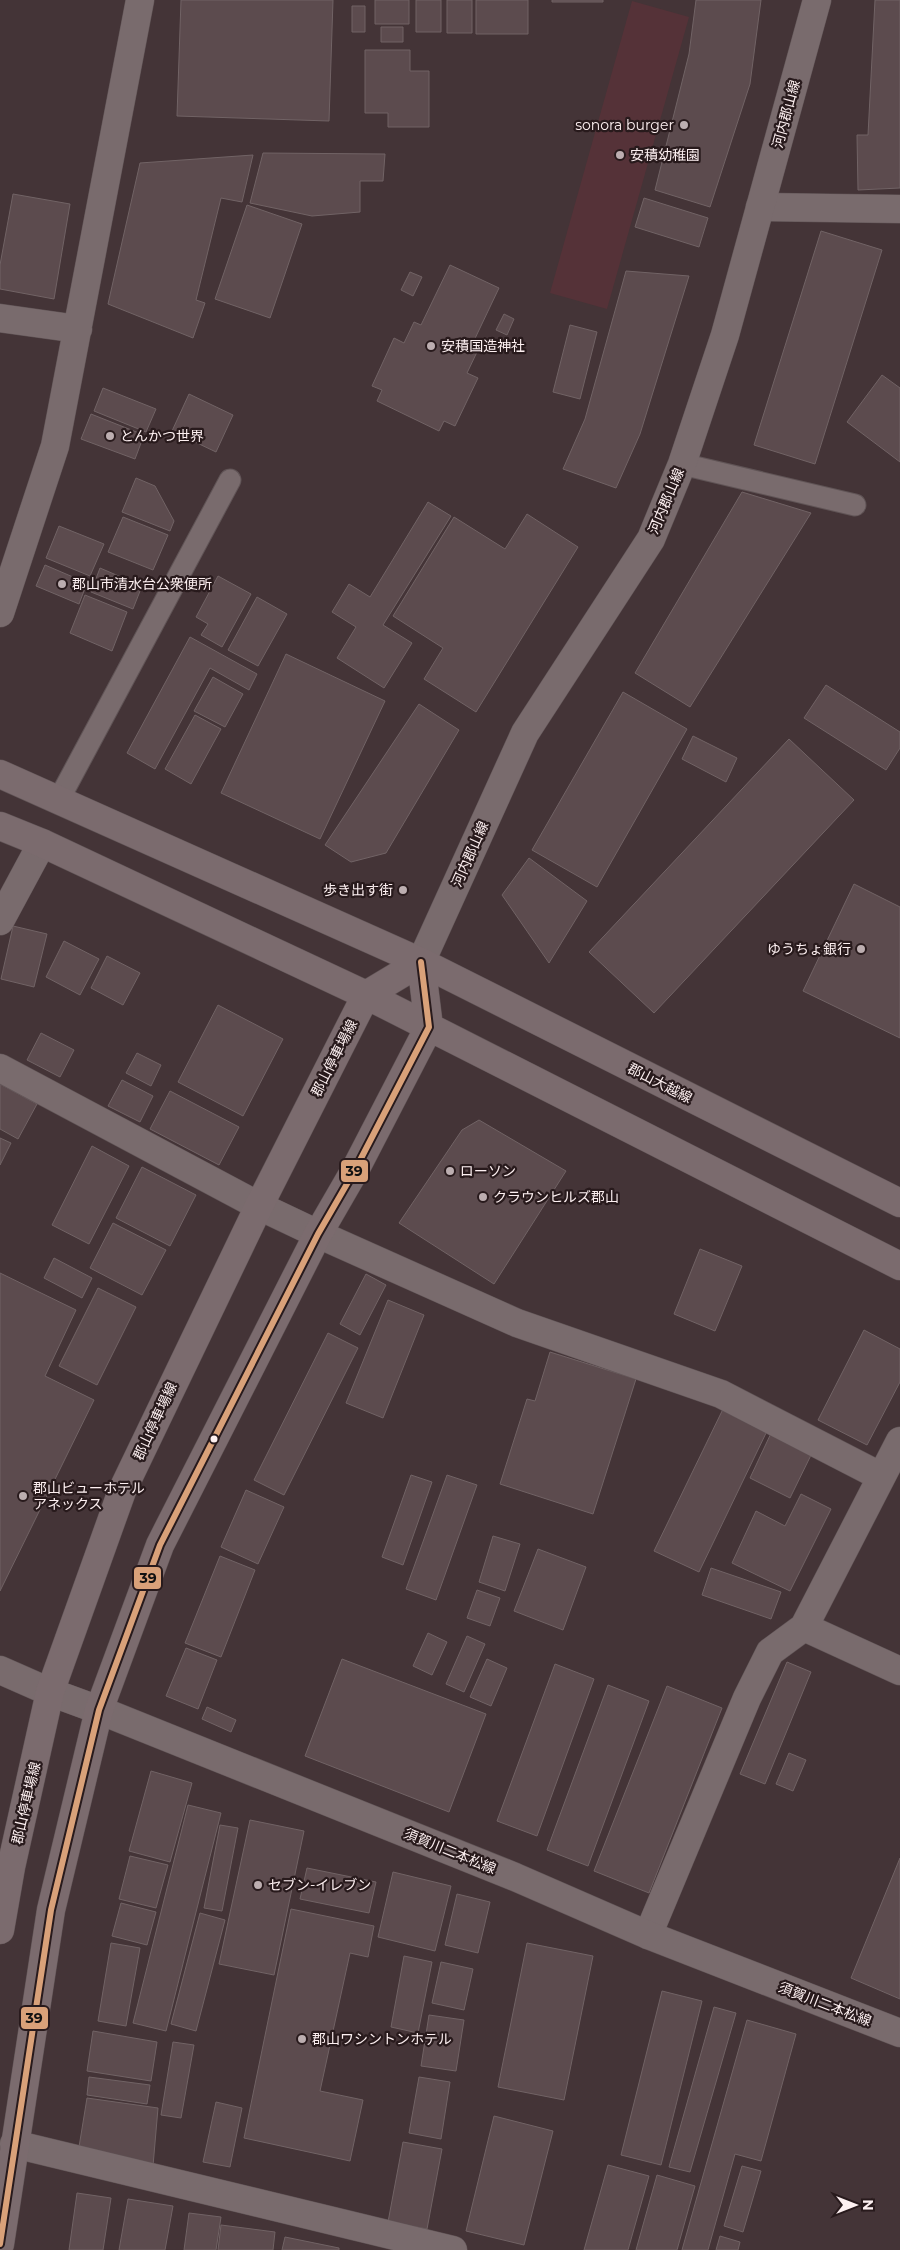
<svg xmlns="http://www.w3.org/2000/svg" width="900" height="2250" viewBox="0 0 900 2250" font-family="Montserrat,'Noto Sans JP',sans-serif">
	<style>
		.built { fill: #553238 }
		.building { fill: #5c4b4e; stroke: #716365 }
		.lines { fill: none; stroke-linecap: round; stroke-linejoin: round }
		.service-casing { stroke: #605456; stroke-width: 23 }
		.minor-casing { stroke: #605456; stroke-width: 29 }
		.secondary-casing { stroke: #605456; stroke-width: 29 }
		.primary-casing { stroke: #605456; stroke-width: 29 }
		.service { stroke: #796b6d; stroke-width: 21 }
		.minor { stroke: #796b6d; stroke-width: 28 }
		.secondary { stroke: #796b6d; stroke-width: 28 }
		.primary { stroke: #7b6b6e; stroke-width: 28 }
		.bus-1-casing { stroke: #281a1c; stroke-width: 10 }
		.bus-1 { stroke: #d9a179; stroke-width: 6 }
		.poi-dot { fill: #bcaeb0; stroke: #281a1c; stroke-width: 2 }
		.bus-dot { fill: #fdf0f1; stroke: #281a1c; stroke-width: 2 }
		.labels { text-anchor: middle; stroke-width: 4.5; stroke-linejoin: round; paint-order: stroke }
		.street-label { font-size: 14px; fill: #fdf0f1; stroke: #281a1c }
		.poi-label { font-size: 14px; fill: #fdf0f1; stroke: #281a1c; text-anchor: start }
		.line-badge { stroke: #281a1c; stroke-width: 2 }
		.pale-badge-label { font-size: 14px; text-anchor: middle; font-weight: bold; fill: #111 }
	</style>
	<rect width="100%" height="100%" fill="#443437"/>
	<path class="built" d="M632,1L689,17L607,309L550,293Z"/>
	<path class="building" d="M181,0H333L329,121L177,116Z
		M375,0H409V24H375Z
		M416,0H441V32H416Z
		M447,0H472V33H447Z
		M476,0H528V34H476Z
		M552,0H603V2H552Z
		M696,0H761L750,84L710,207L655,190L689,54Z
		M875,0H900V188L858,190L857,135H868Z
		M352,6H365V32H352Z
		M381,27H403V42H381Z
		M365,50H410V71H429V127H388V113H365Z
		M263,153L385,154L383,181H360V212L312,216L250,203Z
		M253,155L242,202L221,198L196,300L205,303L193,338L108,304L140,163Z
		M13,194L70,204L54,299L0,289V265Z
		M644,198L708,218L699,247L635,227Z
		M247,205L302,224L270,318L215,299Z
		M821,231L882,250L815,464L754,445Z
		M450,265L499,288L470,349L477,352L467,373L478,378L455,426L444,421L439,431L377,401L382,390L372,386L394,338L404,343L414,322L421,325Z
		M626,271L689,276L640,434L616,488L563,469L585,419Z
		M410,272L422,277L413,296L401,290Z
		M504,314L514,319L507,335L496,330Z
		M570,325L597,332L580,399L553,392Z
		M882,375L900,388V462L847,422Z
		M103,388L156,409L146,432L94,411Z
		M189,394L233,415L216,452L172,431Z
		M91,414L144,435L135,459L81,439Z
		M136,478L155,486L174,521L170,531L122,512Z
		M742,492L811,513L690,707L635,673Z
		M428,502L451,516L383,625L412,643L384,688L337,658L356,627L332,612L349,584L370,597Z
		M527,514L578,547L476,712L424,679L443,648L393,616L454,517L505,549Z
		M123,517L168,535L153,570L108,552Z
		M59,526L104,544L90,576L46,558Z
		M45,565L87,583L79,604L36,586Z
		M100,568L142,586L133,609L91,592Z
		M218,576L251,594L222,647L201,635L208,624L196,617Z
		M85,595L127,612L112,651L70,633Z
		M257,597L287,614L258,666L228,650Z
		M190,637L257,674L249,690L210,668L155,769L127,753Z
		M286,654L385,701L320,839L221,793Z
		M213,677L243,694L225,727L194,711Z
		M826,685L900,732V748L886,770L804,718Z
		M623,692L687,729L597,887L532,850Z
		M419,704L459,730L386,853L351,862L325,845Z
		M195,715L221,729L191,784L165,769Z
		M693,736L737,758L726,782L682,759Z
		M789,739L854,800L654,1013L589,952Z
		M529,858L587,901L549,963L502,895Z
		M854,884L900,907V1038L803,991Z
		M13,926L47,934L34,987L1,979Z
		M64,941L99,959L80,995L46,977Z
		M107,956L140,973L123,1005L91,988Z
		M218,1005L283,1039L243,1116L178,1082Z
		M41,1033L74,1050L60,1077L27,1060Z
		M137,1053L161,1065L151,1086L126,1073Z
		M122,1080L153,1096L140,1122L108,1106Z
		M0,1084L37,1104L18,1139L0,1129Z
		M170,1091L239,1127L219,1165L150,1129Z
		M479,1120L566,1171L494,1284L399,1223L462,1130Z
		M0,1138L11,1143L0,1165Z
		M92,1146L129,1166L89,1244L52,1225Z
		M142,1167L196,1195L170,1246L116,1218Z
		M113,1223L166,1250L142,1295L90,1268Z
		M700,1249L742,1266L715,1331L674,1314Z
		M54,1258L92,1278L82,1298L44,1278Z
		M0,1273L76,1310L45,1376L94,1400L0,1591Z
		M366,1274L386,1285L360,1335L340,1324Z
		M98,1288L136,1307L97,1385L59,1366Z
		M388,1300L424,1315L383,1418L346,1403Z
		M864,1330L900,1349V1382L867,1445L818,1420Z
		M328,1333L358,1348L284,1495L254,1480Z
		M550,1352L636,1379L593,1514L500,1484L527,1399L535,1401Z
		M724,1407L768,1429L699,1572L654,1551Z
		M773,1429L814,1449L790,1498L750,1478Z
		M411,1475L432,1482L403,1565L382,1557Z
		M447,1475L477,1485L436,1600L406,1589Z
		M246,1490L284,1507L258,1564L221,1547Z
		M801,1494L831,1509L790,1591L732,1563L756,1511L785,1526Z
		M493,1536L520,1544L505,1591L479,1582Z
		M538,1549L586,1567L563,1630L514,1611Z
		M220,1556L255,1570L221,1657L185,1643Z
		M711,1568L781,1592L771,1619L702,1595Z
		M477,1590L500,1598L490,1626L467,1618Z
		M428,1633L447,1642L432,1675L413,1666Z
		M467,1636L485,1644L464,1692L446,1684Z
		M186,1648L217,1660L198,1709L166,1696Z
		M342,1659L486,1714L449,1812L305,1756Z
		M487,1659L507,1668L491,1706L470,1697Z
		M787,1662L811,1672L765,1784L740,1774Z
		M555,1664L594,1679L537,1836L497,1821Z
		M608,1685L649,1701L588,1866L547,1850Z
		M667,1686L722,1708L649,1893L594,1871Z
		M207,1707L236,1720L231,1732L202,1719Z
		M789,1753L806,1760L793,1791L776,1784Z
		M151,1771L192,1783L170,1862L129,1851Z
		M188,1805L221,1813L166,2031L133,2023Z
		M250,1820L304,1831L274,1975L219,1964Z
		M220,1825L238,1828L222,1911L204,1908Z
		M130,1856L168,1865L156,1908L119,1899Z
		M900,1858V1999L851,1978Z
		M307,1868L376,1882L369,1913L300,1899Z
		M393,1872L451,1886L435,1951L378,1937Z
		M457,1894L490,1902L478,1953L445,1945Z
		M121,1903L156,1912L147,1945L112,1936Z
		M291,1909L374,1926L368,1957L350,1953L320,2091L363,2100L350,2161L244,2138Z
		M200,1913L225,1920L196,2031L171,2024Z
		M111,1943L140,1948L126,2026L98,2021Z
		M527,1943L593,1956L564,2100L498,2087Z
		M404,1956L432,1962L418,2033L391,2027Z
		M441,1962L473,1969L464,2010L432,2003Z
		M662,1991L702,2001L661,2165L621,2155Z
		M714,2007L736,2013L690,2172L669,2167Z
		M429,2015L464,2020L456,2071L421,2066Z
		M747,2020L796,2034L761,2161L735,2154L708,2250H682Z
		M93,2031L157,2042L151,2081L87,2071Z
		M173,2042L194,2045L181,2118L161,2115Z
		M89,2077L150,2085L147,2104L87,2095Z
		M419,2077L450,2082L441,2139L409,2133Z
		M87,2098L158,2108L153,2166L79,2147Z
		M216,2102L242,2108L230,2167L203,2162Z
		M494,2116L553,2131L524,2245L466,2231Z
		M403,2142L442,2149L427,2229L388,2222Z
		M608,2165L649,2176L628,2250H584Z
		M742,2166L761,2171L743,2232L724,2226Z
		M657,2175L695,2186L677,2250H636Z
		M77,2193L111,2198L103,2250H69Z
		M128,2199L173,2206L165,2250H119Z
		M189,2213L221,2217L216,2250H184Z
		M221,2225L275,2232L273,2250H218Z
		M720,2236L740,2242L738,2250H716Z
		M285,2237L339,2248V2250H282Z"/>
	<g class="lines">
		<g class="service-casing">
			<path id="service" d="M682,464L855,505
				M58,801L230,480"/>
		</g>
		<g class="minor-casing">
			<path id="minor" d="M760,207L900,209
				M0,318L78,329
				M0,613L55,446L140,0
				M0,921L42,843
				M0,1068L259,1206L318,1234L517,1323L721,1394L880,1476
				M804,1627L900,1671
				M648,1935L747,1698L770,1652L804,1627L900,1441
				M14,2144L453,2250"/>
		</g>
		<g class="secondary-casing">
			<path id="secondary" d="M421,962L525,733L651,539L682,464L725,335L817,0
				M0,1670L50,1692L99,1710L515,1877L648,1935L900,2033"/>
		</g>
		<g class="primary-casing">
			<path id="primary" d="M0,774L421,962L900,1203
				M0,826L42,843L366,995L900,1266
				M0,1930L11,1867L50,1692L122,1491L259,1206L366,995L421,962
				M0,2244L51,1910L99,1710L160,1545L318,1234L355,1170L429,1027L421,962"/>
		</g>
		<use href="#service" class="service"/>
		<use href="#minor" class="minor"/>
		<use href="#secondary" class="secondary"/>
		<use href="#primary" class="primary"/>
		<g class="bus-1-casing">
			<path id="bus-1" d="M0,2244L51,1910L99,1710L160,1545L318,1234L355,1170L429,1027L421,962"/>
		</g>
		<use href="#bus-1" class="bus-1"/>
	</g>
	<g class="poi-dot">
		<circle cx="684" cy="125" r="5"/>
		<circle cx="620" cy="155" r="5"/>
		<circle cx="431" cy="346" r="5"/>
		<circle cx="110" cy="436" r="5"/>
		<circle cx="62" cy="584" r="5"/>
		<circle cx="403" cy="890" r="5"/>
		<circle cx="861" cy="949" r="5"/>
		<circle cx="450" cy="1171" r="5"/>
		<circle cx="483" cy="1197" r="5"/>
		<circle cx="23" cy="1496" r="5"/>
		<circle cx="258" cy="1885" r="5"/>
		<circle cx="302" cy="2039" r="5"/>
	</g>
	<circle class="bus-dot" cx="214" cy="1439" r="4.5"/>
	<g class="labels">
		<g class="street-label">
			<text transform="translate(786 114) rotate(-75)" y="5">河内郡山線</text>
			<text transform="translate(666 501) rotate(-67)" y="5">河内郡山線</text>
			<text transform="translate(470 854) rotate(-66)" y="5">河内郡山線</text>
			<text transform="translate(334 1058) rotate(-63)" y="5">郡山停車場線</text>
			<text transform="translate(660 1083) rotate(27)" y="5">郡山大越線</text>
			<text transform="translate(155 1421) rotate(-65)" y="5">郡山停車場線</text>
			<text transform="translate(26 1803) rotate(-77)" y="5">郡山停車場線</text>
			<text transform="translate(450 1851) rotate(22)" y="5">須賀川二本松線</text>
			<text transform="translate(825 2004) rotate(21)" y="5">須賀川二本松線</text>
		</g>
		<g class="poi-label">
			<text x="674" y="130" text-anchor="end">sonora burger</text>
			<text x="630" y="160">安積幼稚園</text>
			<text x="441" y="351">安積国造神社</text>
			<text x="120" y="441">とんかつ世界</text>
			<text x="72" y="589">郡山市清水台公衆便所</text>
			<text x="393" y="895" text-anchor="end">歩き出す街</text>
			<text x="851" y="954" text-anchor="end">ゆうちょ銀行</text>
			<text x="460" y="1176">ローソン</text>
			<text x="493" y="1202">クラウンヒルズ郡山</text>
			<text x="33" y="1493">郡山ビューホテル<tspan x="33" dy="16">アネックス</tspan></text>
			<text x="268" y="1890">セブン-イレブン</text>
			<text x="312" y="2044">郡山ワシントンホテル</text>
		</g>
	</g>
	<g class="line-badge">
		<rect x="340" y="1159" width="29" height="24" rx="5" fill="#d9a179"/>
		<rect x="133" y="1566" width="29" height="24" rx="5" fill="#d9a179"/>
		<rect x="20" y="2006" width="29" height="24" rx="5" fill="#d9a179"/>
	</g>
	<g class="pale-badge-label">
		<text x="354" y="1176">39</text>
		<text x="148" y="1583">39</text>
		<text x="34" y="2023">39</text>
	</g>
	<g transform="translate(855 2205) rotate(90)" stroke="#281a1c" stroke-width="4" paint-order="stroke">
	<path d="M0-4L9 19L0 12L-9 19Z" fill="#fdf0f1"/>
	<text y="-8" font-size="14" font-weight="bold" text-anchor="middle" fill="#fdf0f1">N</text>
	</g>
</svg>
